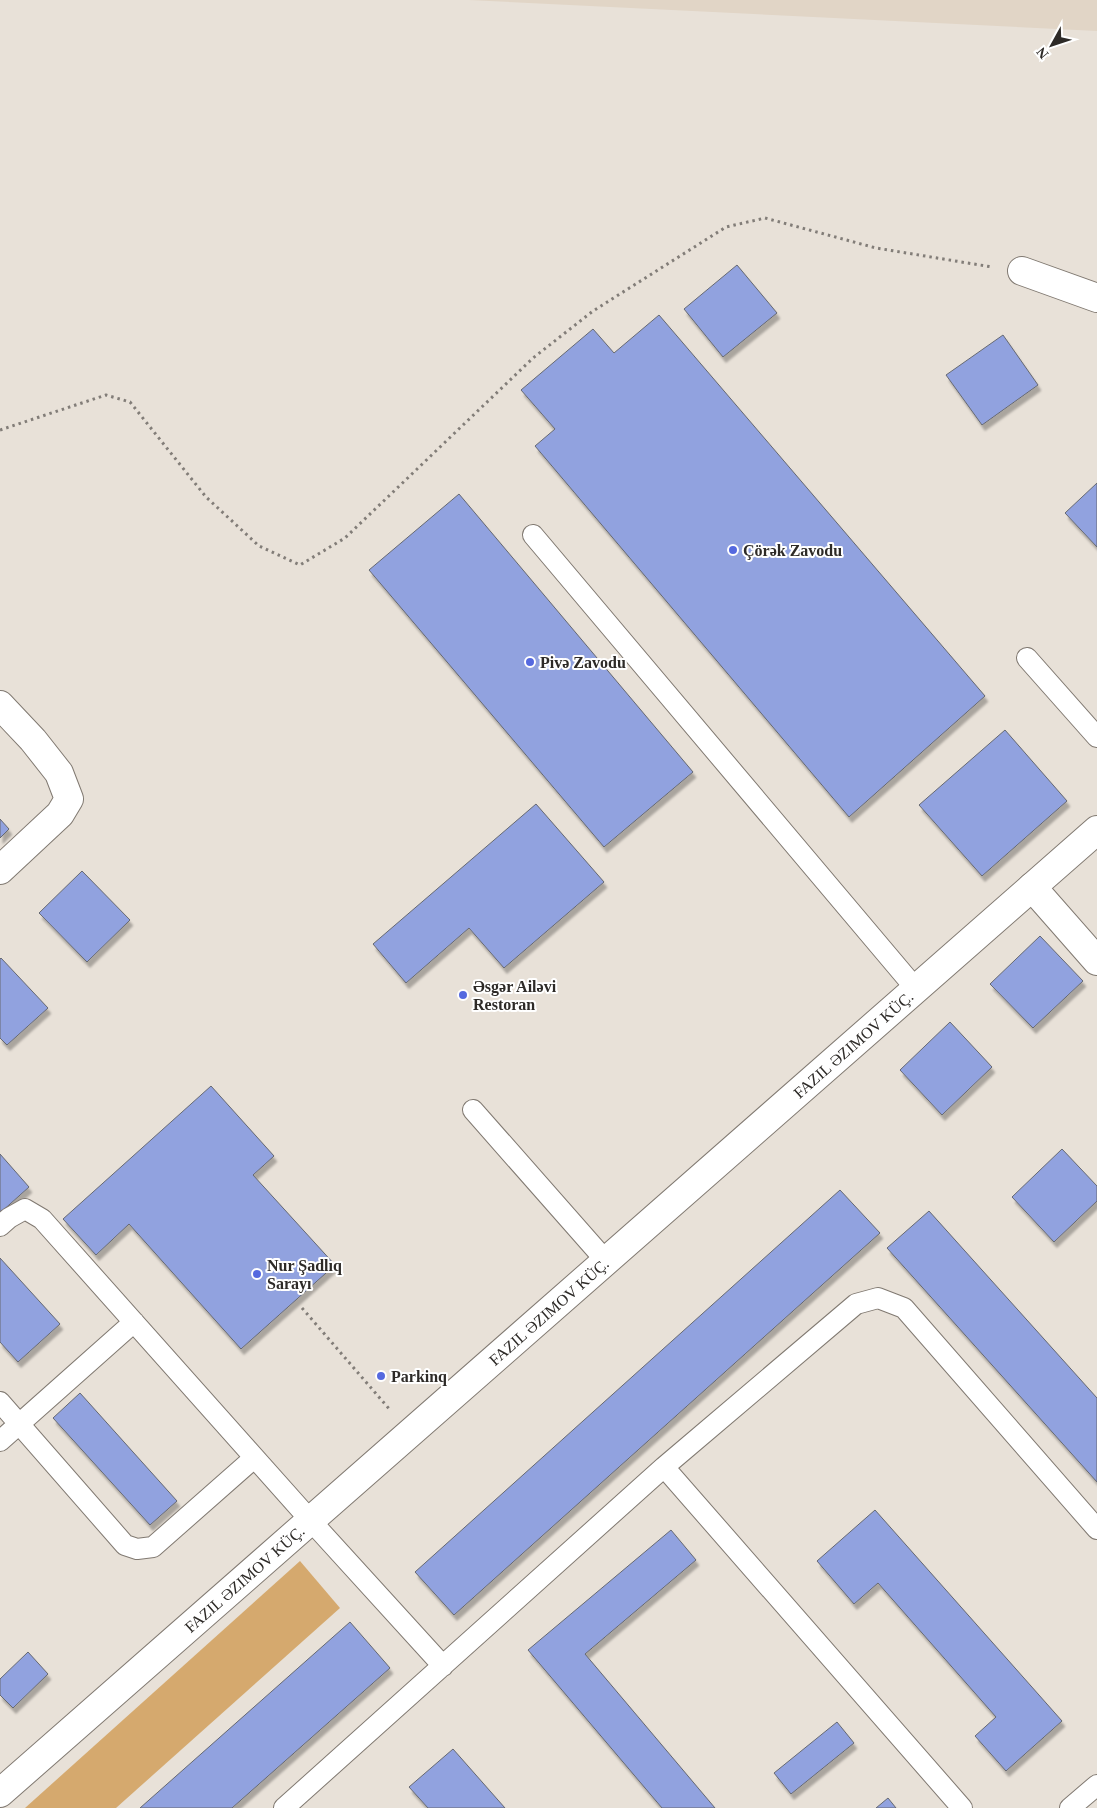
<svg xmlns="http://www.w3.org/2000/svg" width="1097" height="1808" viewBox="0 0 1097 1808" font-family="'Times New Roman',serif">
	<style>
		.built { fill: #e1d5c6 }
		.forest { fill: #d5a96e }
		.building { fill: #91a2df; stroke: #666972; filter: url(#shadow) }
		.lines { fill: none; stroke-linecap: round; stroke-linejoin: round }
		.lane-casing { stroke: #807971; stroke-width: 22 }
		.street-casing { stroke: #807971; stroke-width: 30 }
		.path { stroke: #827d78; stroke-width: 3; stroke-dasharray: 2.5 4; stroke-linecap: butt }
		.lane { stroke: #fff; stroke-width: 20 }
		.street { stroke: #fff; stroke-width: 28 }
		.poi-dot { fill: #5569df; stroke: #fff; stroke-width: 2 }
		.labels { text-anchor: middle; stroke-width: 4; stroke-linejoin: round; paint-order: stroke }
		.poi-label { font-size: 16px; font-weight: bold; fill: #2d2a27; stroke: #fff; text-anchor: start }
		.street-label { font-size: 16px; fill: #2d2a27; stroke: #fff }
	</style>
	<defs>
		<filter id="shadow"><feDropShadow dx="3" dy="5.5" stdDeviation="1" flood-color="#0004"/></filter>
	</defs>
	<rect width="100%" height="100%" fill="#e8e1d8"/>
	<path class="built" d="M469,0H1097V31Z"/>
	<path class="forest" d="M300,1561L340,1608L116,1808H25Z"/>
	<path class="building" d="M737,265L777,313L723,357L684,309Z
		M659,315L985,696L849,817L535,446L555,429L521,390L593,329L614,353Z
		M1003,335L1038,385L982,425L946,375Z
		M1097,483V547L1065,513Z
		M459,494L693,772L604,847L369,570Z
		M1005,730L1067,801L982,876L919,805Z
		M536,804L604,882L504,968L469,928L406,983L373,944Z
		M0,819L9,829L0,838Z
		M82,871L130,920L87,962L39,913Z
		M1040,936L1083,981L1033,1028L990,984Z
		M1,958L48,1008L7,1045L0,1038V959Z
		M950,1022L992,1067L942,1115L900,1070Z
		M211,1086L274,1156L253,1175L335,1265L241,1349L129,1224L96,1255L63,1219Z
		M1062,1149L1097,1186V1201L1054,1242L1012,1197Z
		M0,1154L29,1187L0,1213Z
		M840,1190L880,1233L454,1615L415,1572Z
		M929,1211L1097,1398V1482L887,1248Z
		M0,1258L60,1324L18,1362L0,1342Z
		M80,1393L177,1501L150,1525L53,1418Z
		M875,1510L1062,1721L1006,1771L975,1736L996,1717L878,1583L854,1604L817,1561Z
		M671,1530L696,1560L585,1654L715,1808H662L528,1650Z
		M350,1622L390,1668L232,1808H140Z
		M28,1652L48,1674L13,1708L0,1695V1679Z
		M837,1722L854,1743L791,1794L774,1773Z
		M453,1749L505,1808H428L409,1787Z
		M888,1798L896,1808H876Z"/>
	<g class="lines">
		<g class="lane-casing">
			<path id="lane" d="M533,535L916,989
				M1027,658L1097,737
				M473,1110L606,1261
				M0,1226L9,1218L25,1209L42,1219L311,1521L443,1666
				M0,1402L125,1545L137,1549L153,1547L254,1458
				M0,1441L134,1322
				M664,1467L962,1808
				M284,1808L664,1467L856,1304L878,1298L904,1308L1097,1529
				M1070,1808L1097,1785"/>
		</g>
		<g class="street-casing">
			<g id="street">
				<path d="M1022,271L1097,298"/>
				<path d="M0,705L33,740L59,773L69,799L60,814L0,870"/>
				<path d="M1032,887L1097,961"/>
				<path id="s1" d="M0,1793L1097,830"/>
			</g>
		</g>
		<path class="path" d="M0,430L106,395L130,402L206,497L259,546L300,565L345,538L533,358L593,311L726,227L765,218L876,248L992,267
			M302,1308L391,1411"/>
		<use href="#lane" class="lane"/>
		<use href="#street" class="street"/>
	</g>
	<g class="poi-dot">
		<circle cx="733" cy="550" r="5"/>
		<circle cx="530" cy="662" r="5"/>
		<circle cx="463" cy="995" r="5"/>
		<circle cx="257" cy="1274" r="5"/>
		<circle cx="381" cy="1376" r="5"/>
	</g>
	<g class="labels">
		<g class="poi-label">
			<text x="743" y="556">Çörək Zavodu</text>
			<text x="540" y="668">Pivə Zavodu</text>
			<text x="473" y="992">Əsgər Ailəvi<tspan x="473" dy="18">Restoran</tspan></text>
			<text x="267" y="1271">Nur Şadlıq<tspan x="267" dy="18">Sarayı</tspan></text>
			<text x="391" y="1382">Parkinq</text>
		</g>
		<g class="street-label">
			<text dy="6" stroke="none"><textPath href="#s1" startOffset="1135">FAZIL ƏZIMOV KÜÇ.</textPath></text>
			<text dy="6" stroke="none"><textPath href="#s1" startOffset="730">FAZIL ƏZIMOV KÜÇ.</textPath></text>
			<text dy="6" stroke="none"><textPath href="#s1" startOffset="325">FAZIL ƏZIMOV KÜÇ.</textPath></text>
		</g>
	</g>
	<g transform="translate(1052 45) rotate(230)" stroke="#ffffff" stroke-width="4" paint-order="stroke">
	<path d="M0-4L9 19L0 12L-9 19Z" fill="#2d2a27"/>
	<text y="-8" font-size="14" font-weight="bold" text-anchor="middle" fill="#2d2a27">N</text>
	</g>
</svg>
